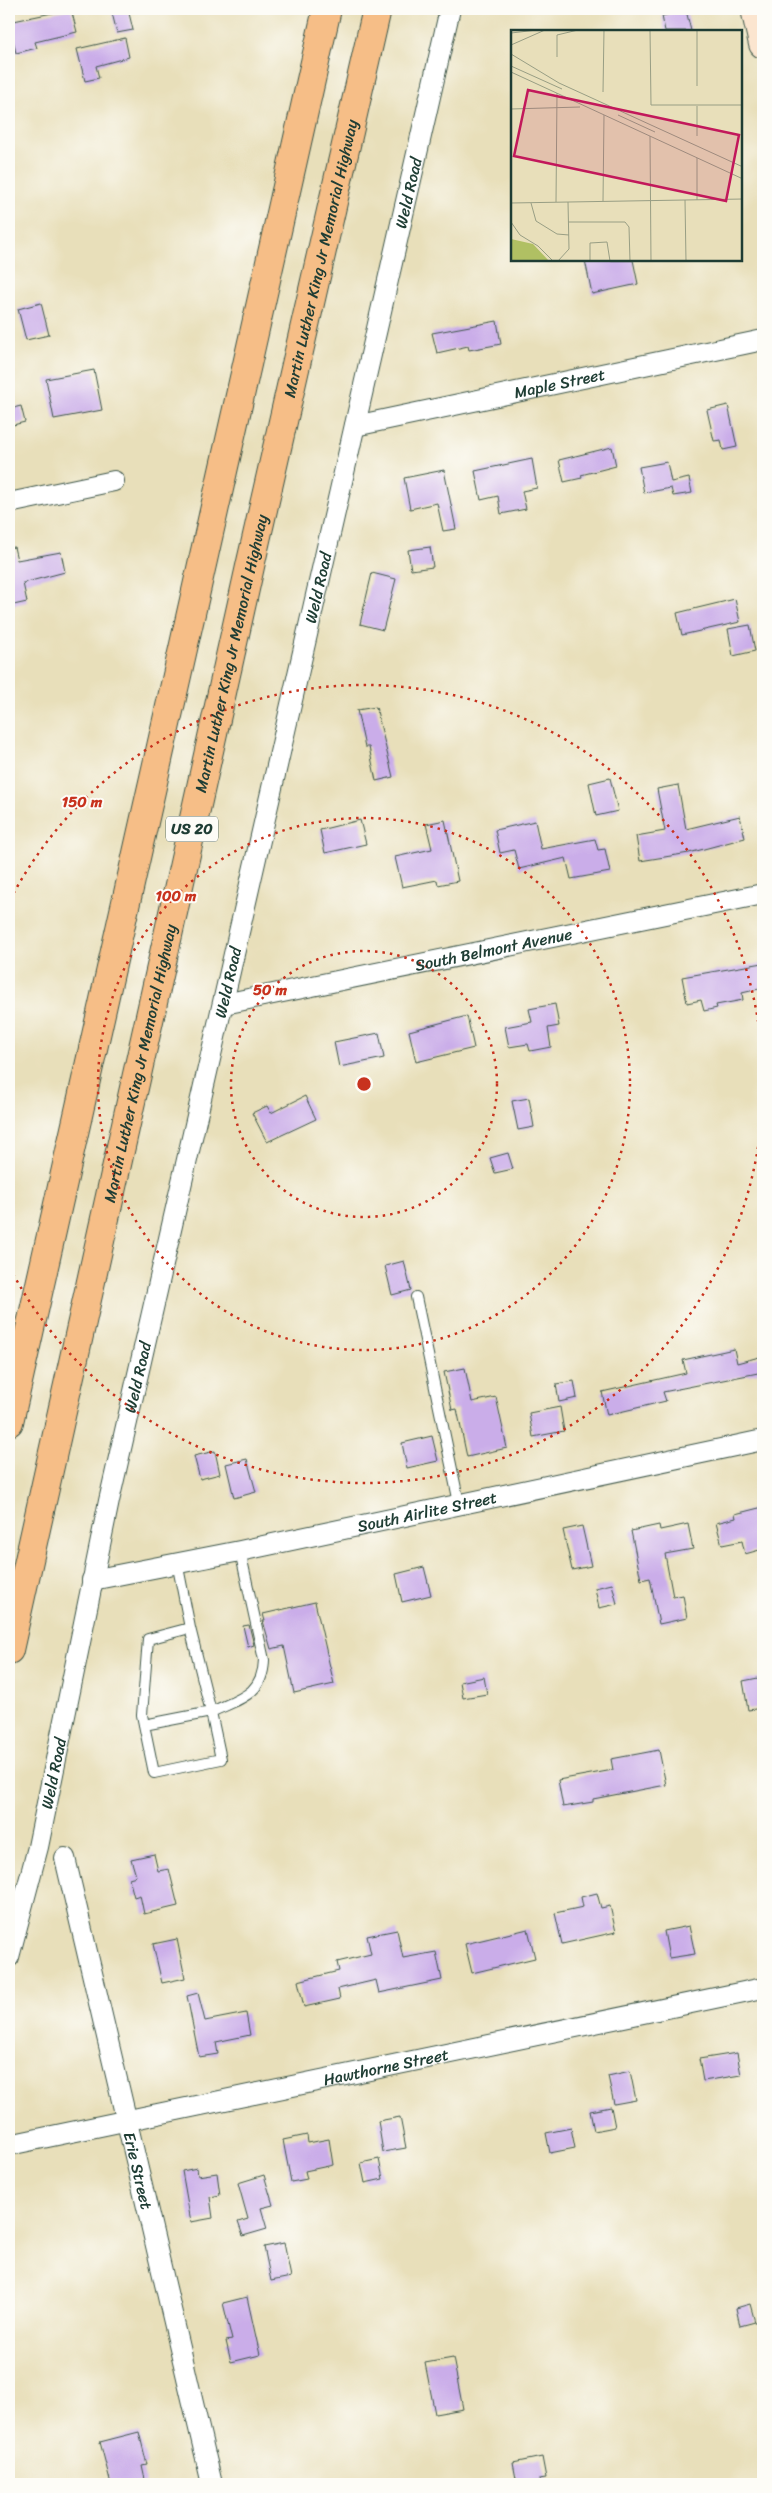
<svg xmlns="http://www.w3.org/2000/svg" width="772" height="2493" viewBox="0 0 772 2493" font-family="Sriracha,sans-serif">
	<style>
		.building { fill: #caade9 }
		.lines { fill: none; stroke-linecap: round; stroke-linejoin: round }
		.lane-casing { stroke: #3d5548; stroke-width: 12 }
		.street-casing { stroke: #3d5548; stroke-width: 22 }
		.secondary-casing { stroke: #3d5548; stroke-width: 30 }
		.highway-casing { stroke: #3d5548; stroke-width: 30 }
		.lane { stroke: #fff; stroke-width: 10 }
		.street { stroke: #fff; stroke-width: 20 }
		.secondary { stroke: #fbe5cf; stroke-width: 28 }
		.highway { stroke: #f6be87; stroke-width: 28 }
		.ring { fill: none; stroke: #c8321e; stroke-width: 2.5; stroke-dasharray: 2.5 5 }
		.labels { text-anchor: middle; stroke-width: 4; stroke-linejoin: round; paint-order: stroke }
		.shield { fill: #fdfcf7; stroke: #62766e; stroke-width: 1 }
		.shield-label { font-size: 15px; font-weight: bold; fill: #1f3d34 }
		.street-label { font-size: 16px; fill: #1f3d34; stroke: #fdfcf7 }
		.inset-road { fill: none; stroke: #989e84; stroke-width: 1 }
		.view { fill: #c2185b; fill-opacity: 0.15; stroke: #c2185b; stroke-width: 2.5 }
		.inset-edge { fill: none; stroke: #1f3d34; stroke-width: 2.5 }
		.centre { fill: #c8321e; stroke: #fdfcf7; stroke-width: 2.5 }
		.ring-label { font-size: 15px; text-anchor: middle; font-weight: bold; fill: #c8321e; stroke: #fdfcf7; stroke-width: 4; stroke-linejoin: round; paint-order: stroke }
	</style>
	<rect width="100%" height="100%" fill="#fdfcf7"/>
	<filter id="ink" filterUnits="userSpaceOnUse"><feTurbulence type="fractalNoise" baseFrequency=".02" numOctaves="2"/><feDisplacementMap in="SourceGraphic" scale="10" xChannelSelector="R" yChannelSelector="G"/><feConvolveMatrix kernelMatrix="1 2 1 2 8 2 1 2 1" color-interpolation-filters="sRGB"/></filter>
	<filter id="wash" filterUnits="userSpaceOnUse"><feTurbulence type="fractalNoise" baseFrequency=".0096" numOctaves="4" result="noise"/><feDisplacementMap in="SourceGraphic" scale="20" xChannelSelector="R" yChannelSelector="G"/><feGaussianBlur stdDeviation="1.12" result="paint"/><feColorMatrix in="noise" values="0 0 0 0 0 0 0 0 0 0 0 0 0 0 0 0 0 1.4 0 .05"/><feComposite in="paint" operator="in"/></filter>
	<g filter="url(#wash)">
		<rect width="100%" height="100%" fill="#e8dfba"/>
		<g id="blocks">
			<path class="building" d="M71,9L77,32L35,42L37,48L16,53L9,22Z
				M111,9H128L133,30L117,33Z
				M686,10L691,31H665L662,16Z
				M125,38L129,57L96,66L99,78L85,81L77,49Z
				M585,260H633L638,284L592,294Z
				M41,303L49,335L26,340L18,309Z
				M497,321L501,344L469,350L468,346L437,353L432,333Z
				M94,370L102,410L54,419L46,379Z
				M728,405L737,447L723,450L721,440L714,441L707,410Z
				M21,406L25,422L9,426V409Z
				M612,447L616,466L581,475L582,478L564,482L559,460Z
				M532,459L537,488L522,491L526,509L501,514L498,496L481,500L475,471Z
				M667,462L671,482L689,478L692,493L673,496L671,488L644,493L639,467Z
				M444,470L456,529L443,531L437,503L410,509L404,478Z
				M14,547L17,560L61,552L65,572L23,583L27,602L9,606V548Z
				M430,547L433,567L411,570L408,550Z
				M372,573L396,579L383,630L360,624Z
				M735,599L740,622L682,635L677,613Z
				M750,625L755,651L733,656L728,629Z
				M376,707L393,777L376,781L369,747H365L357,710Z
				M610,778L618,811L596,816L589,783Z
				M678,785L686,829L740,816L745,838L689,853L640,861L636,836L665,831L657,789Z
				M360,820L366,844L325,853L320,830Z
				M445,820L458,881L438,885L437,880L402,887L395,857L432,849L426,824Z
				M535,821L541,849L595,839L598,850L605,849L610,872L571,879L566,858L519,869L514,850L500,853L495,830Z
				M763,963V988L742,993L743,1000L716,1005L717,1008L704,1011L701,1000L687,1003L682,977Z
				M555,1004L559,1026L548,1028L551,1047L530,1051L528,1044L509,1047L505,1027L532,1022L529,1009Z
				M467,1016L474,1048L416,1062L409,1031Z
				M379,1033L384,1058L339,1067L334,1042Z
				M305,1096L316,1119L267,1142L252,1113L267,1106L271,1113Z
				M529,1098L534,1127L518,1130L512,1101Z
				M508,1153L513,1169L495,1173L490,1158Z
				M404,1261L411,1290L392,1295L385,1266Z
				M734,1349L737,1363L763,1356V1372L663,1392L666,1401L607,1415L602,1392L686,1373L683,1360Z
				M465,1368L472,1402L496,1397L507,1448L467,1457L457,1409L452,1410L444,1372Z
				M574,1381L577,1398L559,1402L556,1384Z
				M560,1407L564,1431L533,1437L529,1413Z
				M432,1436L438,1461L407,1468L402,1443Z
				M215,1451L220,1474L200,1479L194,1456Z
				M247,1459L256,1492L234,1498L226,1464Z
				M763,1507V1549L745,1554L742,1541L722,1545L716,1523L736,1518L735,1514Z
				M688,1524L693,1549L665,1554L673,1597L683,1595L687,1618L659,1624L650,1578L641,1580L631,1531L659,1525L660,1530Z
				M582,1526L591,1566L572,1570L563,1530Z
				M424,1567L431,1595L402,1602L396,1574Z
				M612,1584L617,1604L599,1608L595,1588Z
				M315,1602L334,1684L294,1693L284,1646L271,1649L263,1621H265L263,1614Z
				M249,1625L254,1645L248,1647L243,1626Z
				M484,1677L487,1694L463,1698L460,1682Z
				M763,1677V1708L748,1710L743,1681Z
				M659,1750L666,1785L593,1799V1802L563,1807L558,1780L613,1770L611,1759Z
				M154,1854L158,1871L169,1869L178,1906L144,1914L140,1895L134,1897L129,1878L136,1876L131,1859Z
				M597,1893L601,1908L610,1906L616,1932L562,1944L555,1913L583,1907L581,1897Z
				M689,1926L695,1954L669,1958L664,1931Z
				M528,1929L535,1958L472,1973L465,1944Z
				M397,1930L403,1958L436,1952L442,1980L379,1993L376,1980L338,1989L340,1999L304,2007L298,1981L339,1971L337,1962L371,1954L367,1936Z
				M177,1939L185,1978L162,1983L153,1944Z
				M198,1993L205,2021L246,2013L250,2035L216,2042L218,2054L199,2057L187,1996Z
				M737,2053L741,2075L703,2081L699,2059Z
				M630,2071L636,2100L614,2104L608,2076Z
				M611,2107L615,2127L594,2131L590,2111Z
				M400,2117L406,2148L383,2152L378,2121Z
				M571,2128L575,2148L550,2153L546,2133Z
				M307,2135L308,2143L329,2139L333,2165L305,2171L307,2179L291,2182L283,2140Z
				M379,2159L383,2179L365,2183L361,2163Z
				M197,2168L198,2176L217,2173L220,2195L210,2197L213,2218L191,2222L182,2171Z
				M264,2175L273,2205L261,2208L267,2229L243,2236L238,2222L248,2219L238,2183Z
				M284,2243L291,2277L271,2281L264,2247Z
				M247,2297L260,2355L231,2362L226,2341L232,2340L223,2303Z
				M750,2304L755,2322L740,2326L736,2308Z
				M453,2358L463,2409L435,2414L425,2363Z
				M139,2432L147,2465L142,2466L146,2484H111L100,2442Z
				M542,2457L546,2478L539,2479L540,2484H517L513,2463Z"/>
		</g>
	</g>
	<g filter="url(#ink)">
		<use href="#blocks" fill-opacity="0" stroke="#3d5548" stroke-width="1"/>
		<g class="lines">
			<g class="lane-casing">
				<path id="lane" d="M416,1297L459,1503
					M177,1562L190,1628L148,1639L142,1715L154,1773L221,1759L211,1712C239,1699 263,1695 264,1660L240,1551
					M144,1725L211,1712L190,1628"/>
			</g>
			<g class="street-casing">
				<g id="street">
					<path id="s1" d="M355,426L763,340"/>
					<path d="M9,503L114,481"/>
					<path id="s2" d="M224,1004L763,894"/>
					<path id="s3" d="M92,1580L240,1551L763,1440"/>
					<path id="s4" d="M65,1858L212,2484"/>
					<path id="s5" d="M9,1957L38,1847L109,1501L450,9"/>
					<path id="s6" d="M9,2145L763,1988"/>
				</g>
			</g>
			<g class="secondary-casing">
				<path id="secondary" d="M755,9L763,44"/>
			</g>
			<g class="highway-casing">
				<g id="highway">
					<path d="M9,1422L327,9"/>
					<path id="s7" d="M9,1650L251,562L377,9"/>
				</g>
			</g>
			<use href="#lane" class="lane"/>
			<use href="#street" class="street"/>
			<use href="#secondary" class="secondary"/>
			<use href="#highway" class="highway"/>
		</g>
	</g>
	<g class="ring">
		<circle cx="364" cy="1084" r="133"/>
		<circle cx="364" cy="1084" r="266"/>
		<path d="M10 900A399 399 0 1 1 10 1268"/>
	</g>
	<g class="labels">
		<rect class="shield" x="166" y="816.5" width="52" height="25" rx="4"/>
		<g class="shield-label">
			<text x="192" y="834">US 20</text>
		</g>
		<g class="street-label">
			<text dy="6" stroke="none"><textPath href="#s5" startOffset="1809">Weld Road</textPath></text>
			<text dy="6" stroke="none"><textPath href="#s7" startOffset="1426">Martin Luther King Jr Memorial Highway</textPath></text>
			<text dy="6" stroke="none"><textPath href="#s1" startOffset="209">Maple Street</textPath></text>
			<text dy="6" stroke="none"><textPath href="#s5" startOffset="1404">Weld Road</textPath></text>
			<text dy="6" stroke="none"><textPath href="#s7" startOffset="1021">Martin Luther King Jr Memorial Highway</textPath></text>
			<text dy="6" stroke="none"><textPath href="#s2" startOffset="275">South Belmont Avenue</textPath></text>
			<text dy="6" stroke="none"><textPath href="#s5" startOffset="999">Weld Road</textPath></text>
			<text dy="6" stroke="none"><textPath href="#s7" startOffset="601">Martin Luther King Jr Memorial Highway</textPath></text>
			<text dy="6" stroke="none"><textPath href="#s5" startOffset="594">Weld Road</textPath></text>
			<text dy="6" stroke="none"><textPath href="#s3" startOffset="342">South Airlite Street</textPath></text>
			<text dy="6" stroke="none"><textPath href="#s5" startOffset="189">Weld Road</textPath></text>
			<text dy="6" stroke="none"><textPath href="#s6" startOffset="385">Hawthorne Street</textPath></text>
			<text dy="6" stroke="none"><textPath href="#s4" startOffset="321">Erie Street</textPath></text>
		</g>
	</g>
	<g transform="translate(511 30)">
		<rect width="231" height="231" fill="#e8dfba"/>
		<path d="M0,209L22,214L38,231H0Z" fill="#b0c063"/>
		<path class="inset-road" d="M83,0H93L92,62M139,0L140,75H232M0,3L26,0M0,15L34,0M0,24L48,53L232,137M46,27V5L67,0M0,36L51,59M0,42L232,149M186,56V0M0,79L69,77M107,85L144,102M139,106L140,231M186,106V76M174,170L175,231M186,170V128M92,171L93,85M45,172L46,63M0,173L232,169M20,173L25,191L46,204L58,205M0,192L9,205L27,216L42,231M57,192H114L118,197L119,231M47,231L58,219L57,172M79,231V213L96,212L99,231"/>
		<path class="view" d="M17,60L228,105L215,171L3,126Z"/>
		<rect width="231" height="231" class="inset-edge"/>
	</g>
	<circle cx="364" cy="1084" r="8" class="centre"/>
	<g class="ring-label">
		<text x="82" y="807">150 m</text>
		<text x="176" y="901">100 m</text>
		<text x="270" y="995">50 m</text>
	</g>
	<rect width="772" height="2493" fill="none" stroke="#fdfcf7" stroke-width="30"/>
</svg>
